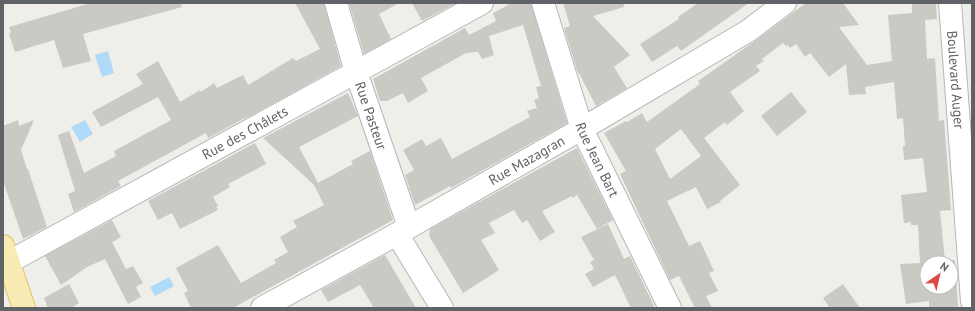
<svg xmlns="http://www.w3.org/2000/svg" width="975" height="311" viewBox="0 0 975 311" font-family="'PT Sans',sans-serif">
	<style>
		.water { fill: #afdbf8 }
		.building { fill: #cbc9c4; fill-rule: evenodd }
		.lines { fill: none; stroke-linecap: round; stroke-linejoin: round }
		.minor-casing { stroke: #b5b7bb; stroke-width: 24 }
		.major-casing { stroke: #e6bf6a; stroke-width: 24 }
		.minor { stroke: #fff; stroke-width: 22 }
		.major { stroke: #f9ebb4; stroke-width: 22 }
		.labels { text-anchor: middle; stroke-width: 3.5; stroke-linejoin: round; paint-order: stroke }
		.street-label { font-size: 14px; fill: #5f6266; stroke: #fff }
	</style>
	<rect width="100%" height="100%" fill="#f0eee8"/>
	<path class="water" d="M108,51L114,73L102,77L95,55Z
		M85,120L93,134L80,142L71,127Z
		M169,277L174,286L155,296L150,287Z"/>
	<path class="building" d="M91,3H181L182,7L83,34L91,61L63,68L54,40L15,52L9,34L11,32L9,27Z
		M295,3H324L341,66L256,113L243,119L242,118L243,119L208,138L206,133L118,181L121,186L74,212L68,194L75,191L58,135L69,131L84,173L116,156L114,151L171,120L158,97L101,127L92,112L143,84L136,74L158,61L180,102L200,90L201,92L214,83L217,88L243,75L248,85L293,58L296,61L320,49Z
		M349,3H399L379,14L391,39L364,54Z
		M412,3H456L422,21Z
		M512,3H531L567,123L451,188L450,186L415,205L405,175L414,170L403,150L422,139L426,146L441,138L452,159L530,117L527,111L537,108L534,100L539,98L536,87L541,86L523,25L489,36L494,55L482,59L478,52L466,53L421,78L428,91L408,103L403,93L387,101H380L373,79L465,28L469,35L496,21L493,13Z
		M563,3H624V7L593,16L630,55L614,67L627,88L596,106L579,73H578L564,28L570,26Z
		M698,3H749L681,51L677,46L652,62L640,44L679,19L678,17Z
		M806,3H843L859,25L839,27L867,65L892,61L888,15L912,13V3H936L937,19L925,20L927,59L935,58L939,121L944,120L951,210L940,211L945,261L955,260L958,308H929V301L906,304L900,264L920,263L918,225H911V222L904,223L901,195L927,192L923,158L904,160L903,146H905L903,118L897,119L894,82L865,87L866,94L849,95L846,64L829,77L810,53L805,57L796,44L790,48L788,45L786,46L783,43L762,59L764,61L756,66L760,71L730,92L744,111L727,125L725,122L704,138L740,185L720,201L721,202L707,209L696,187L667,201L689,246L700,241L714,271L709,273L718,291L706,296L712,308H695L679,276L670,280L620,174L626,171L604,133L626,121L627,122L642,113L647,122L700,84L698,81L755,41ZM681,129L701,156L670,179L655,149ZM927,263H951V287H927Z
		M791,92L807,112L777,136L761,116Z
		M348,93L358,116L299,147L318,183L353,164L351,161L370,151L393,220L233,308H191L184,293L188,291L176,268L218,245L241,283L276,263L274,260L288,252L280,237L297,227L293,221L324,205L314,185L263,138Z
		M18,120L19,126L34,120L21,150L27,169H28L47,227L23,239L3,181V126Z
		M255,143L266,164L228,184L230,187L213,197L218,206L216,207L218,210L180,229L172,213L158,220L148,201Z
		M577,148L613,220L597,229L577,195L573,198L572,196L542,211L555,232L540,241L527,220L522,223L514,210L489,223L495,233L481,240L499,270L463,293L429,236L430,229Z
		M112,220L121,237L112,242L126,269L133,266L143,283L136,287L141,297L128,304L105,259L87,267L61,285L45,256Z
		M608,224L624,259L630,256L655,308H631L615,275L593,287L585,274L594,269L590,262L594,260L581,237Z
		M385,255L416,308H374L360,285L328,302L321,290Z
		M69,284L79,303L71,308H48L44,298Z
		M843,284L860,308H830L823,298Z"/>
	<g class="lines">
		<g class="minor-casing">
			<g id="minor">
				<path id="s1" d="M336,3L356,72L409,227"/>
				<path id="s2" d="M543,3L582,129L670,308"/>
				<path id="s3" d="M950,3L972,301"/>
				<path d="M397,234L442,308"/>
				<path id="s4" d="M9,262L482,3"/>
				<path id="s5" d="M262,308L397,234L592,123L748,31L785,3"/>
			</g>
		</g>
		<g class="major-casing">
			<path id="major" d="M3,246L24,308"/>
		</g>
		<use href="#minor" class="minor"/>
		<use href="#major" class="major"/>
	</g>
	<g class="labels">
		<g class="street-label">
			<text dy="5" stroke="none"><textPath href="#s3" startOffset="77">Boulevard Auger</textPath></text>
			<text dy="5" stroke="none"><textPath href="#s1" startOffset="118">Rue Pasteur</textPath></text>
			<text dy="5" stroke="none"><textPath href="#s4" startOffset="269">Rue des Châlets</textPath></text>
			<text dy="5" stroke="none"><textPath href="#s2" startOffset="166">Rue Jean Bart</textPath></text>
			<text dy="5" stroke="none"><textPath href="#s5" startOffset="303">Rue Mazagran</textPath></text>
		</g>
	</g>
	<rect width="975" height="311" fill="none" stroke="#5f6266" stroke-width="8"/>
	<g transform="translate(939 275) rotate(34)"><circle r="19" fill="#ffffff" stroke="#bfc0c2"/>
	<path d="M0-3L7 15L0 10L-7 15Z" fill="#dc4942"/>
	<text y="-6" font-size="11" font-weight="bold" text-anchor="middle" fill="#5f6266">N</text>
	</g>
</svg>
